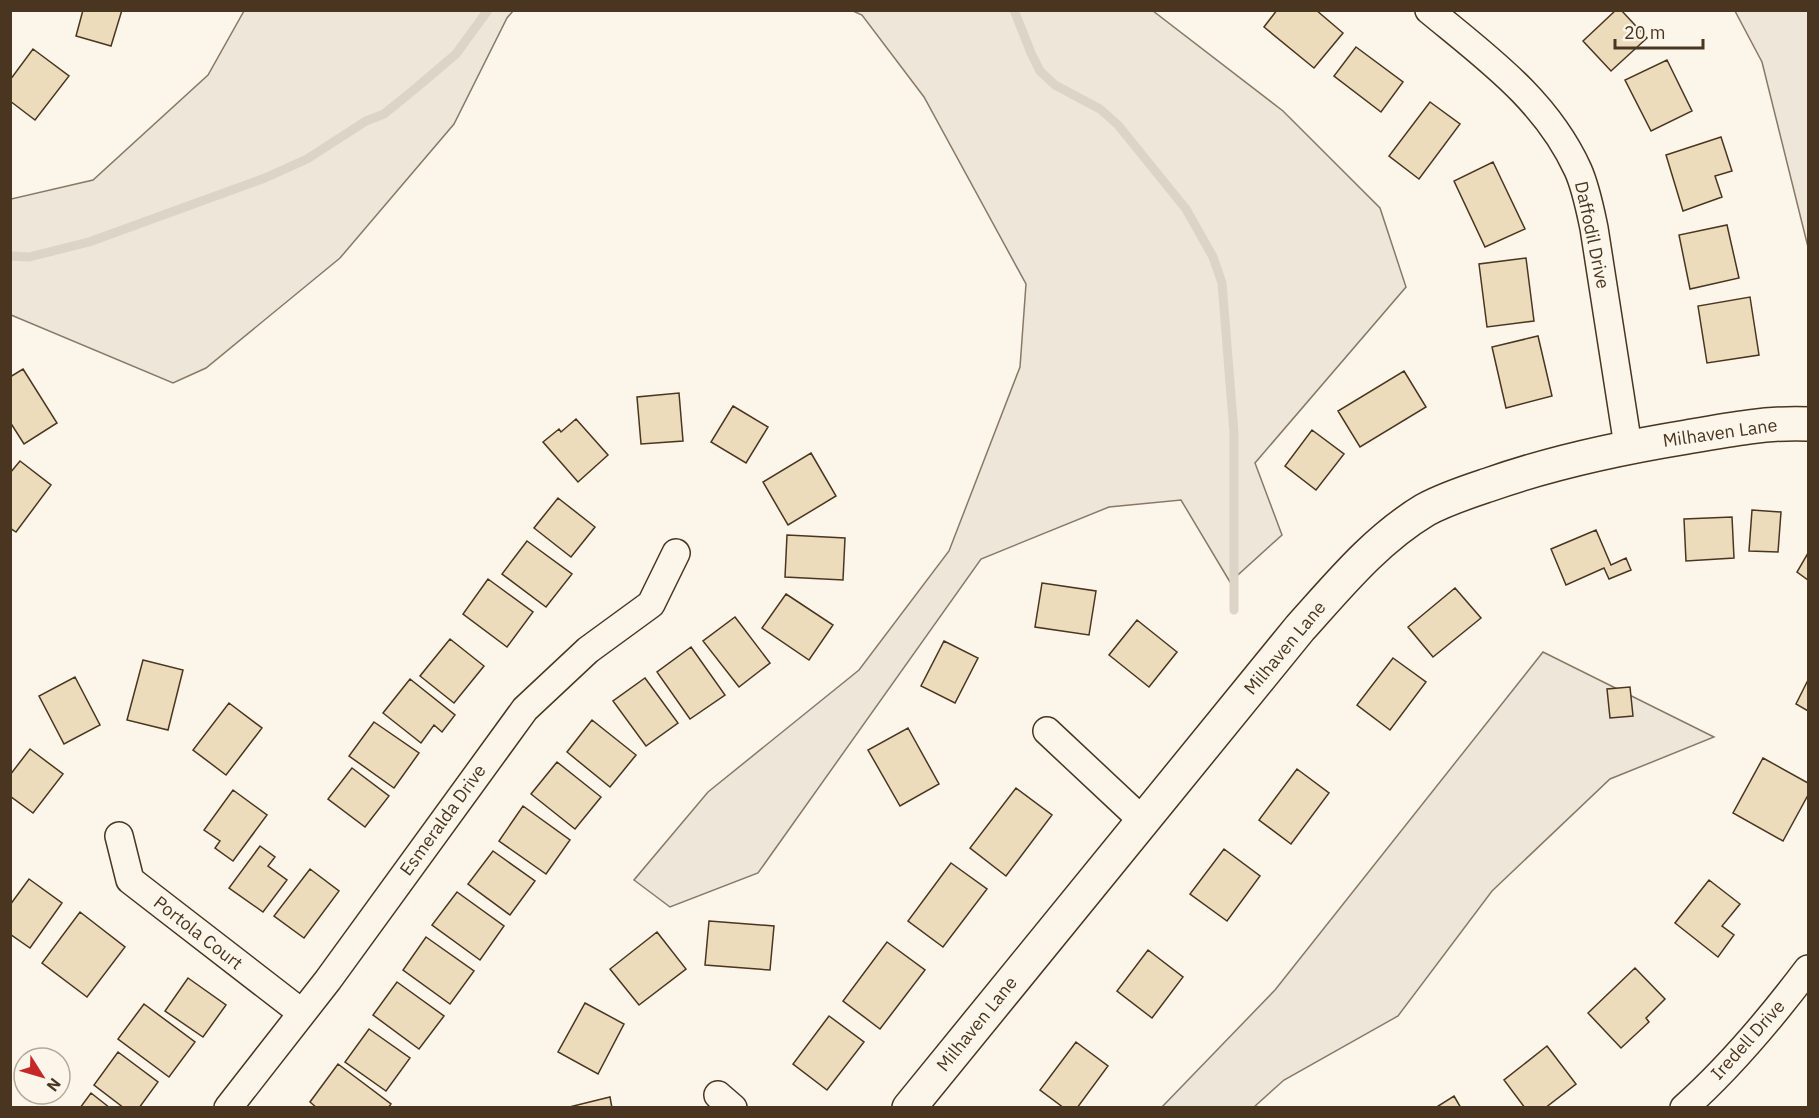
<svg xmlns="http://www.w3.org/2000/svg" width="1819" height="1118" viewBox="0 0 1819 1118" font-family="'IBM Plex Sans',sans-serif">
	<style>
		.green { fill: #ede6d9; stroke: #887966; stroke-width: 1.5 }
		.lines { fill: none; stroke-linecap: round; stroke-linejoin: round }
		.stream { stroke: #dcd4c6; stroke-width: 9 }
		.building { fill: #ecdcbc; stroke: #4a3520; stroke-width: 1.5 }
		.minor-casing { stroke: #4a3520; stroke-width: 30 }
		.tertiary-casing { stroke: #4a3520; stroke-width: 36 }
		.minor { stroke: #fbf6e9; stroke-width: 27 }
		.tertiary { stroke: #fbf6e9; stroke-width: 33 }
		.labels { text-anchor: middle; stroke-width: 4.5; stroke-linejoin: round; paint-order: stroke }
		.street-label { font-size: 18px; fill: #4a3520; stroke: #fbf6e9 }
	</style>
	<rect width="100%" height="100%" fill="#fbf6e9"/>
	<path class="green" d="M244,11H513L507,18L454,124L340,258L206,368L173,383L11,315V199L93,180L208,75Z
		M853,11H1153L1283,111L1380,208L1406,287L1255,463L1282,535L1230,582L1181,500L1109,507L981,559L758,873L670,907L634,880L708,792L859,670L949,551L1020,367L1026,284L924,97L862,15Z
		M1735,11H1808V247L1762,62Z
		M1543,652L1714,737L1610,779L1492,891L1398,1016L1284,1080L1254,1107L1161,1108L1275,990Z"/>
	<g class="lines">
		<path class="stream" d="M1014,10L1031,53L1040,71L1055,85L1100,109L1118,125L1186,209L1213,257L1222,283L1234,433V610
			M10,256L29,257L89,242L265,178L307,159L366,121L384,114L416,88L456,54L488,10"/>
	</g>
	<path class="building" d="M83,10H122L111,46L76,36Z
		M1277,10H1316L1343,33L1314,68L1264,27Z
		M1616,10H1621L1647,38L1611,71L1583,41Z
		M1356,47L1403,82L1381,112L1334,76Z
		M33,49L69,76L35,120L10,101V80Z
		M1667,60L1692,111L1651,131L1625,80Z
		M1430,102L1460,124L1419,179L1389,156Z
		M1721,137L1732,171L1715,176L1722,197L1683,211L1666,155Z
		M1493,162L1525,229L1485,247L1454,181Z
		M1727,225L1739,278L1690,289L1679,235Z
		M1526,258L1534,321L1487,327L1479,264Z
		M1750,297L1759,355L1707,363L1698,306Z
		M1538,336L1552,396L1506,408L1492,347Z
		M23,369L57,423L24,444L10,422V377Z
		M1404,371L1426,407L1360,447L1338,411Z
		M679,393L683,441L641,444L637,397Z
		M733,406L768,427L746,463L711,442Z
		M576,419L608,455L578,482L543,442L559,429L561,432Z
		M1312,430L1344,454L1316,490L1285,466Z
		M811,453L836,496L788,525L763,482Z
		M20,461L51,485L16,532L10,528V473Z
		M558,498L595,527L571,557L534,528Z
		M1752,510L1781,512L1778,552L1749,551Z
		M1732,517L1734,558L1686,561L1684,519Z
		M1596,530L1611,565L1626,558L1631,570L1609,579L1604,568L1566,585L1551,549Z
		M787,535L845,538L843,580L785,577Z
		M527,541L572,574L546,607L502,574Z
		M1808,553V580L1797,572Z
		M488,579L533,612L507,647L463,614Z
		M1042,583L1096,591L1089,635L1035,627Z
		M1455,588L1481,618L1433,657L1408,627Z
		M786,594L833,625L809,660L762,628Z
		M735,617L770,663L739,687L703,641Z
		M1137,620L1177,652L1149,687L1109,655Z
		M450,639L484,666L454,703L420,676Z
		M944,641L978,658L955,703L921,686Z
		M691,647L725,695L690,719L657,672Z
		M1393,658L1426,682L1390,730L1357,705Z
		M143,660L183,670L168,730L127,720Z
		M75,677L100,725L64,744L39,696Z
		M645,678L678,723L646,746L613,701Z
		M410,679L455,715L442,732L434,725L421,743L383,713Z
		M1808,680V711L1796,704Z
		M1630,687L1633,716L1610,718L1607,689Z
		M229,703L262,728L226,775L193,750Z
		M592,720L636,755L610,787L567,752Z
		M374,722L419,753L394,788L349,756Z
		M908,728L939,784L900,806L868,750Z
		M30,749L63,774L33,813L10,796V775Z
		M1763,758L1808,783V795L1783,841L1733,813Z
		M557,762L601,797L575,829L531,794Z
		M352,768L389,796L365,827L328,799Z
		M1297,769L1329,793L1291,844L1259,820Z
		M1016,788L1052,815L1006,876L970,848Z
		M233,790L267,815L233,861L215,848L220,841L204,830Z
		M523,806L570,840L546,874L499,841Z
		M260,846L275,857L268,866L287,880L263,912L229,888Z
		M1224,849L1260,876L1227,921L1190,894Z
		M493,851L535,881L510,915L468,884Z
		M951,863L987,889L943,947L908,921Z
		M310,869L339,891L304,938L274,916Z
		M29,879L62,903L30,948L10,934V905Z
		M1709,880L1740,904L1722,926L1734,935L1718,957L1675,923Z
		M457,892L504,926L480,960L432,925Z
		M80,912L125,947L87,997L42,963Z
		M709,921L774,926L770,970L705,965Z
		M657,932L686,969L639,1005L610,969Z
		M426,937L474,971L450,1004L403,970Z
		M887,942L925,970L880,1029L843,1001Z
		M1148,950L1183,977L1152,1018L1117,991Z
		M1635,968L1665,999L1646,1018L1649,1022L1621,1048L1588,1013Z
		M188,978L226,1005L203,1037L165,1011Z
		M397,982L444,1016L419,1049L373,1015Z
		M585,1003L624,1024L598,1074L558,1052Z
		M144,1004L195,1042L169,1077L118,1039Z
		M829,1016L864,1042L827,1090L793,1064Z
		M369,1029L410,1058L386,1091L345,1062Z
		M1076,1042L1108,1066L1077,1108H1064L1040,1090Z
		M1547,1046L1576,1084L1545,1108H1525L1504,1080Z
		M118,1052L158,1082L139,1108H124L94,1085Z
		M338,1064L391,1104L388,1108H317L310,1102Z
		M91,1093L110,1108H80Z
		M1454,1096L1461,1108H1435Z
		M610,1097L612,1108H569V1107Z"/>
	<g class="lines">
		<g class="minor-casing">
			<path id="minor" d="M1429,10C1487,58 1546,100 1578,170C1586,188 1590,209 1594,228L1628,446
				M1047,731L1143,821
				M119,836L130,880L302,1013
				M718,1095L733,1108
				M228,1108L328,980L525,709L588,650L651,604L676,553
				M1684,1108C1730,1067 1771,1018 1808,969"/>
		</g>
		<g class="tertiary-casing">
			<path id="tertiary" d="M909,1108L1300,628C1338,586 1375,540 1425,510C1445,499 1467,492 1488,485C1553,462 1619,448 1687,437C1726,430 1768,422 1808,424"/>
		</g>
		<use href="#minor" class="minor"/>
		<use href="#tertiary" class="tertiary"/>
	</g>
	<g class="labels">
		<g class="street-label">
			<text transform="translate(1592 235) rotate(78)" y="6">Daffodil Drive</text>
			<text transform="translate(1720 433) rotate(-8)" y="6">Milhaven Lane</text>
			<text transform="translate(1285 648) rotate(-50)" y="6">Milhaven Lane</text>
			<text transform="translate(443 820) rotate(-54)" y="6">Esmeralda Drive</text>
			<text transform="translate(198 933) rotate(38)" y="6">Portola Court</text>
			<text transform="translate(977 1024) rotate(-51)" y="6">Milhaven Lane</text>
			<text transform="translate(1748 1040) rotate(-48)" y="6">Iredell Drive</text>
		</g>
	</g>
	<rect width="1819" height="1118" fill="none" stroke="#4a3520" stroke-width="24"/>
	<g transform="translate(42 1076) rotate(127)"><circle r="28" fill="#fbf6e9" stroke="#b4a999" stroke-width="1.5"/>
	<path d="M0-4.5L10 22L0 15L-10 22Z" fill="#c62828"/>
	<text y="-9" font-size="16" font-weight="bold" text-anchor="middle" fill="#4a3520">N</text>
	</g>
	<path d="M1615 39v9h88v-9" fill="none" stroke="#4a3520" stroke-width="3"/>
	<text x="1624" y="39" font-size="18" fill="#4a3520" stroke="#fbf6e9" stroke-width="4.5" paint-order="stroke">20 m</text>
</svg>
